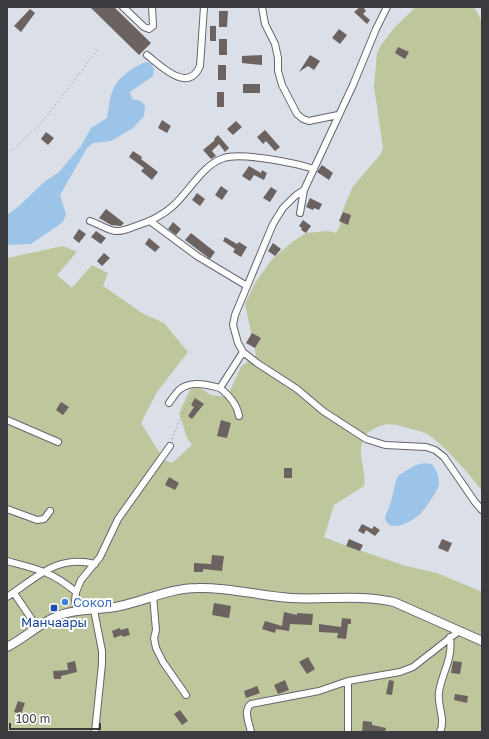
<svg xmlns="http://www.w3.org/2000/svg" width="489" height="739" viewBox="0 0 489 739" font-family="'Golos Text',sans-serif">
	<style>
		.green { fill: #bec69c }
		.water { fill: #9cc4e8 }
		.building { fill: #6c6260 }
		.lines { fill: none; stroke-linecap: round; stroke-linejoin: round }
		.minor-casing { stroke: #63666e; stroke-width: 8 }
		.major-casing { stroke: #63666e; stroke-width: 10 }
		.path { stroke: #85888e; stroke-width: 1; stroke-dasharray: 1 3; stroke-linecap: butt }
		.minor { stroke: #fff; stroke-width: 6 }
		.major { stroke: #fff; stroke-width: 8 }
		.shop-dot { fill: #3f7fe0; stroke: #fff; stroke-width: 1.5 }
		.transit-dot { fill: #1a4fb4; stroke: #fff; stroke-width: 1.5 }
		.labels { text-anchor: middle; stroke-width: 4; stroke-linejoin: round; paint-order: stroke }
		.shop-label { font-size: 13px; fill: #366cbe; stroke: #fff; text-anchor: start }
		.transit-label { font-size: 13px; fill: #164399; stroke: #fff }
	</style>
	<rect width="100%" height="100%" fill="#dbdfe8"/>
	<path class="green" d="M416,7H474L482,21V491C472,477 439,439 425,433C418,430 410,429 404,427C395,424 389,423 380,426C375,428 368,431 365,436C355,454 367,468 364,486L334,505L324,537L344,545L406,566L437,573L482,592V732H7V258L63,246L77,252L57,275L72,288L92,265L108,273L103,286L142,313L164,323L188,352L157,392L141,423L164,460L172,463L192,445L187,438L179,413L190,390L197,386L211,395L227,397L241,367L256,355L245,304L255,283L273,258L295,240L306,233L328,231L336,233L340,226L343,210L353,186L380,155L383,148L374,86L377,53L381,45L395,27Z"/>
	<path class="water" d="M146,62L150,63L154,69L153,76L130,92L132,99L141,101L145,106L144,116L133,128L111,141L93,143L87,148L60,195L66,214L63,222L31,244L7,245V215L19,206L44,182L59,172L81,146L91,128L107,118C109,109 109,98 113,90C118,77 133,67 146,62Z
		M424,463L432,464C436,470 439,475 439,484C439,489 424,511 419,515C411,522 387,535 385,517L391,502L396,480L399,475L414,466Z"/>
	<path class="building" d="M90,7H114L151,43L139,55Z
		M360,7H363L366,11L363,14L370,20L367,24L354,12Z
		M30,9L35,13L21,32L14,26Z
		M219,11H228L227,27H219Z
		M210,26H216V41H210Z
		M339,29L347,35L340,44L332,38Z
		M219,39H227V55H219Z
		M398,47L409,52L405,59L395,53Z
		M262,55V65L242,63V56Z
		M310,55L320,61L314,70L308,66L299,72Z
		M218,65H226V80H218Z
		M243,84H260V93H243Z
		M217,92H224V107H217Z
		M162,120L171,126L167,133L158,128Z
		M236,121L242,127L233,135L227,129Z
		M265,130L280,147L275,151L266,141L263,144L257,137Z
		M46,132L54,138L48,145L41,139Z
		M218,135L229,148L225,152L219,144L212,151L216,156L211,159L203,150L215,140L214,139Z
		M133,151L142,157L141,159L158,172L152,180L141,171L144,168L129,157Z
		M322,165L333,173L329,180L317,172Z
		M249,166L261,173L262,170L267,173L264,180L254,175L250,181L242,176Z
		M221,186L228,191L222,200L215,195Z
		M271,187L277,191L270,202L263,198Z
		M197,193L205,199L200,206L192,200Z
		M310,198L322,204L319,210L314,208L313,210L306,207Z
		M106,209L124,223L121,226L111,225L99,218Z
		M343,212L351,215L348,225L339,221Z
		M303,220L311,226L306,233L301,230L302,228L299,226Z
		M173,222L181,229L176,235L168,229Z
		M79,229L86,234L79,243L73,238Z
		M96,231L106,238L101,244L91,237Z
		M191,233L215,252L210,259L185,240Z
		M225,237L237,244L239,242L247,247L241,257L233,252L235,249L223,241Z
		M149,238L160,247L155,252L145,244Z
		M273,243L281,249L275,256L268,251Z
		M104,253L110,258L102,266L97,261Z
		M252,333L261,338L255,348L246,343Z
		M195,398L204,404L192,419L188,416L194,407L191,405Z
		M61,402L69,407L63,415L56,410Z
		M221,420L231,423L227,438L217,436Z
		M284,468H292V478H284Z
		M169,477L179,483L175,490L165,485Z
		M362,524L372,529L374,526L380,530L375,536L366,530L364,534L358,531Z
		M349,539L363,545L360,551L346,546Z
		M442,539L452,543L448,552L438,548Z
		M212,555L224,556L222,571L203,569V572H194V563L211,564Z
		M214,603L231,606L229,618L212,615Z
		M284,612L297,615V613L313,614L312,625L290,624L289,631L276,629L275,633L262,629L265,621L282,626Z
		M342,618L351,619V624H348L346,639L337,638L338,633L319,632V624L341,627Z
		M120,628L121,630L128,628L130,635L123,637L122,635L114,638L112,631Z
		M308,657L315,669L307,674L299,662Z
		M75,661L77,672L61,676V679H54L53,671L68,670L67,663Z
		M453,661L462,662L460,674L451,673Z
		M285,680L289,690L278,694L274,685Z
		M389,680L394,681L392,695L386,694Z
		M257,686L260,693L246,698L244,691Z
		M455,694L468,696L467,703L454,700Z
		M18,701L25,703L21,714L14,712Z
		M180,710L188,721L182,725L174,714Z
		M363,721L372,722V725L386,728L385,732H362Z"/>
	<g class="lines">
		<g class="minor-casing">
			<path id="minor" d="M123,7L144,27L149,29L153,26L152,7
				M262,7L265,24L275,44L278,58V71L282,85L297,114L303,119L309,121L338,115
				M147,55C161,66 188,94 200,66L204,7
				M304,190L295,196L283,208L273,224L235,315L233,325L238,343L243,352L257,363L297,389L323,411L366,439L385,445L426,447L435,450L444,457L475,502L482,510
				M300,213L304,190L353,85L376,29L387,7
				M90,221C99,224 107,230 115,231C122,232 130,228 136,226C149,222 163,215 173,206C189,192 203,164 224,158C241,152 295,163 314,169
				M150,221L197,256L247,286
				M220,388C230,396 237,404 239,416
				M169,403C172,399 175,394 179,390C191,380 207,385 220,388L243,352
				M7,420L58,442
				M7,509L37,520L44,519L50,511
				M7,561C37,569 51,571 76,592L75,601L78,611
				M76,592L81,580L100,557L118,519L170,446
				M14,593L37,627
				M153,596L156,630L154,638L156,648L163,662L186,695
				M7,597C36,578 57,554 95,564
				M94,610L102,651V664L95,732
				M348,681V732
				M251,732C249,723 243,710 251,704L319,691L348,681L400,672L413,667L459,631
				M440,732C446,719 437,706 439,692C442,672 453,660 450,637"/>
		</g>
		<g class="major-casing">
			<path id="major" d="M7,647C23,639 37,626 53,618C70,609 96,610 115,607C143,602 169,588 198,588C229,587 260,596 291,598C325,600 360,594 394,602L482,641"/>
		</g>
		<path class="path" d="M7,152L14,149L46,117L98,49
			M172,439C178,422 186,404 199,390"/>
		<use href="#minor" class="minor"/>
		<use href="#major" class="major"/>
	</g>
	<circle class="shop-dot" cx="65" cy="602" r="4"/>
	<rect class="transit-dot" x="50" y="604" width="8" height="8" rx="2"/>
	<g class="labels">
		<g class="shop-label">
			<text x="73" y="607">Сокол</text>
		</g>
		<g class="transit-label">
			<text x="54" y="627">Манчаары</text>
		</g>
	</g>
	<rect width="489" height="739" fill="none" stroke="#3a3c3f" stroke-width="16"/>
	<path d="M10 723v6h90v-6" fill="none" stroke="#3a3c3f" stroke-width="2"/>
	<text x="16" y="723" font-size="12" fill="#3a3c3f" stroke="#ffffff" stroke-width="3" paint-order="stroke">100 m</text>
</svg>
